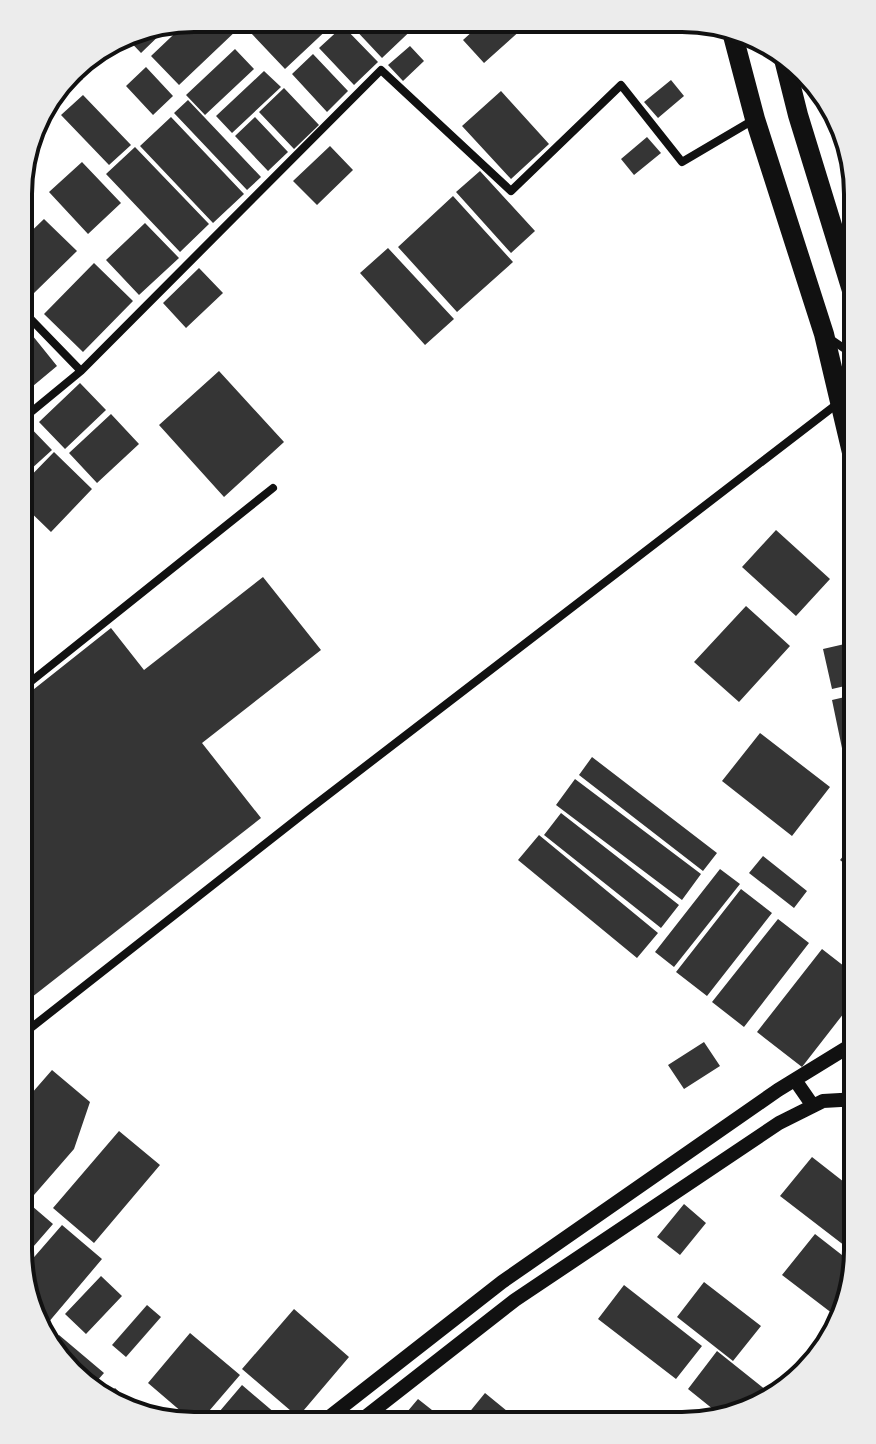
<svg xmlns="http://www.w3.org/2000/svg" width="876" height="1444" viewBox="0 0 876 1444" font-family="Jost,sans-serif">
	<style>
		.building { fill: #353535 }
		.lines { fill: none; stroke-linecap: round; stroke-linejoin: round }
		.minor { stroke: #111; stroke-width: 8 }
		.tertiary { stroke: #111; stroke-width: 14 }
		.trunk { stroke: #111; stroke-width: 20 }
		.rim { fill: none; stroke: #111; stroke-width: 4 }
	</style>
	<rect width="100%" height="100%" fill="#fff"/>
	<path class="building" d="M194,18H230L239,28L179,85L151,56L190,19Z
		M267,18L329,19L333,24L285,69L251,33Z
		M357,19H419L421,21L382,58L351,25Z
		M485,20H532L484,63L463,40Z
		M167,23L169,26L141,53L123,34L127,31Z
		M343,26L378,62L354,85L319,48Z
		M410,46L424,61L403,81L388,65Z
		M235,49L254,69L205,115L186,95Z
		M313,54L348,91L327,112L292,74Z
		M146,67L173,96L153,115L126,86Z
		M73,68L83,79L53,107L48,101Z
		M264,71L281,87L232,133L216,116Z
		M671,80L684,96L658,118L644,102Z
		M284,88L319,125L294,149L259,112Z
		M501,91L549,144L511,179L462,126Z
		M83,95L131,145L109,165L61,115Z
		M188,100L261,177L247,190L174,113Z
		M171,117L244,194L213,223L140,146Z
		M255,117L288,152L268,171L235,136Z
		M647,137L661,153L634,175L621,159Z
		M330,146L353,170L317,205L293,181Z
		M135,147L209,224L180,252L106,174Z
		M82,162L121,203L88,234L49,192Z
		M480,171L535,231L511,253L456,192Z
		M453,196L513,262L457,312L398,247Z
		M44,219L77,251L32,295L19,282V243Z
		M145,223L179,258L139,295L106,260Z
		M388,248L454,319L425,345L360,273Z
		M94,263L133,301L83,352L44,314Z
		M199,268L223,293L186,328L163,303Z
		M24,325L57,366L21,396L19,393V329Z
		M219,371L284,442L224,497L159,425Z
		M80,383L106,410L65,449L39,422Z
		M111,414L139,444L97,483L69,453Z
		M24,421L52,450L19,480V425Z
		M54,452L92,489L51,532L19,501V488Z
		M776,530L830,579L796,616L742,567Z
		M263,577L321,650L202,743L261,818L18,1008L19,701L111,628L144,670Z
		M746,606L790,646L739,702L694,662Z
		M849,643L858,683L832,689L823,649Z
		M858,694V750L843,753L832,700Z
		M760,733L830,787L792,836L722,781Z
		M592,757L717,853L703,871L579,775Z
		M858,758V796H855L847,760Z
		M575,779L701,874L682,900L556,805Z
		M561,813L679,905L661,928L544,835Z
		M539,835L658,933L637,958L518,860Z
		M858,838V875L840,860Z
		M763,856L807,891L794,908L749,873Z
		M720,869L740,884L674,967L655,952Z
		M741,889L772,913L707,996L676,972Z
		M778,919L809,943L744,1027L712,1002Z
		M822,949L858,977V995L802,1067L757,1032Z
		M704,1042L720,1066L684,1089L668,1065Z
		M52,1070L90,1102L74,1149L34,1195L18,1181V1109Z
		M119,1131L160,1165L94,1243L53,1208Z
		M812,1157L858,1193V1256L780,1196Z
		M18,1194L53,1224L20,1262L18,1250Z
		M684,1204L706,1223L680,1255L657,1237Z
		M62,1225L102,1259L42,1330L31,1317L22,1271Z
		M815,1234L856,1266L837,1317L782,1275Z
		M101,1276L122,1296L86,1334L65,1314Z
		M704,1282L761,1326L733,1361L677,1317Z
		M624,1285L702,1346L676,1379L598,1319Z
		M147,1305L161,1317L126,1357L112,1345Z
		M294,1309L349,1357L298,1417L242,1369Z
		M832,1328L822,1357L817,1360L811,1355Z
		M190,1333L240,1375L197,1425L148,1383Z
		M59,1335L104,1373L89,1390L51,1343Z
		M717,1351L772,1395L749,1413L724,1418L688,1389Z
		M242,1385L289,1425H208Z
		M115,1388L138,1410V1411L106,1397Z
		M485,1393L507,1411L495,1425H459Z
		M418,1399L451,1425H396Z
		M152,1408L169,1423L146,1414Z"/>
	<g class="lines">
		<path class="minor" d="M19,307L81,371
			M829,338L858,358
			M19,422L81,371L381,70L511,191L621,85L682,162L755,119
			M19,691L273,488
			M18,1038L307,811L837,404"/>
		<path class="tertiary" d="M795,1080L813,1106
			M319,1425L502,1282L778,1090L848,1047L858,1038
			M355,1425L515,1300L779,1123L823,1101L858,1099"/>
		<path class="trunk" d="M731,28L755,119L824,334L858,478
			M782,51L798,115L858,310"/>
	</g>
	<path d="M0 0H876V1444H0ZM194 32H682A162 162 0 0 1 844 194V1250A162 162 0 0 1 682 1412H194A162 162 0 0 1 32 1250V194A162 162 0 0 1 194 32Z" fill="#ececec" fill-rule="evenodd"/>
	<path class="rim" d="M194 32H682A162 162 0 0 1 844 194V1250A162 162 0 0 1 682 1412H194A162 162 0 0 1 32 1250V194A162 162 0 0 1 194 32Z"/>
</svg>
